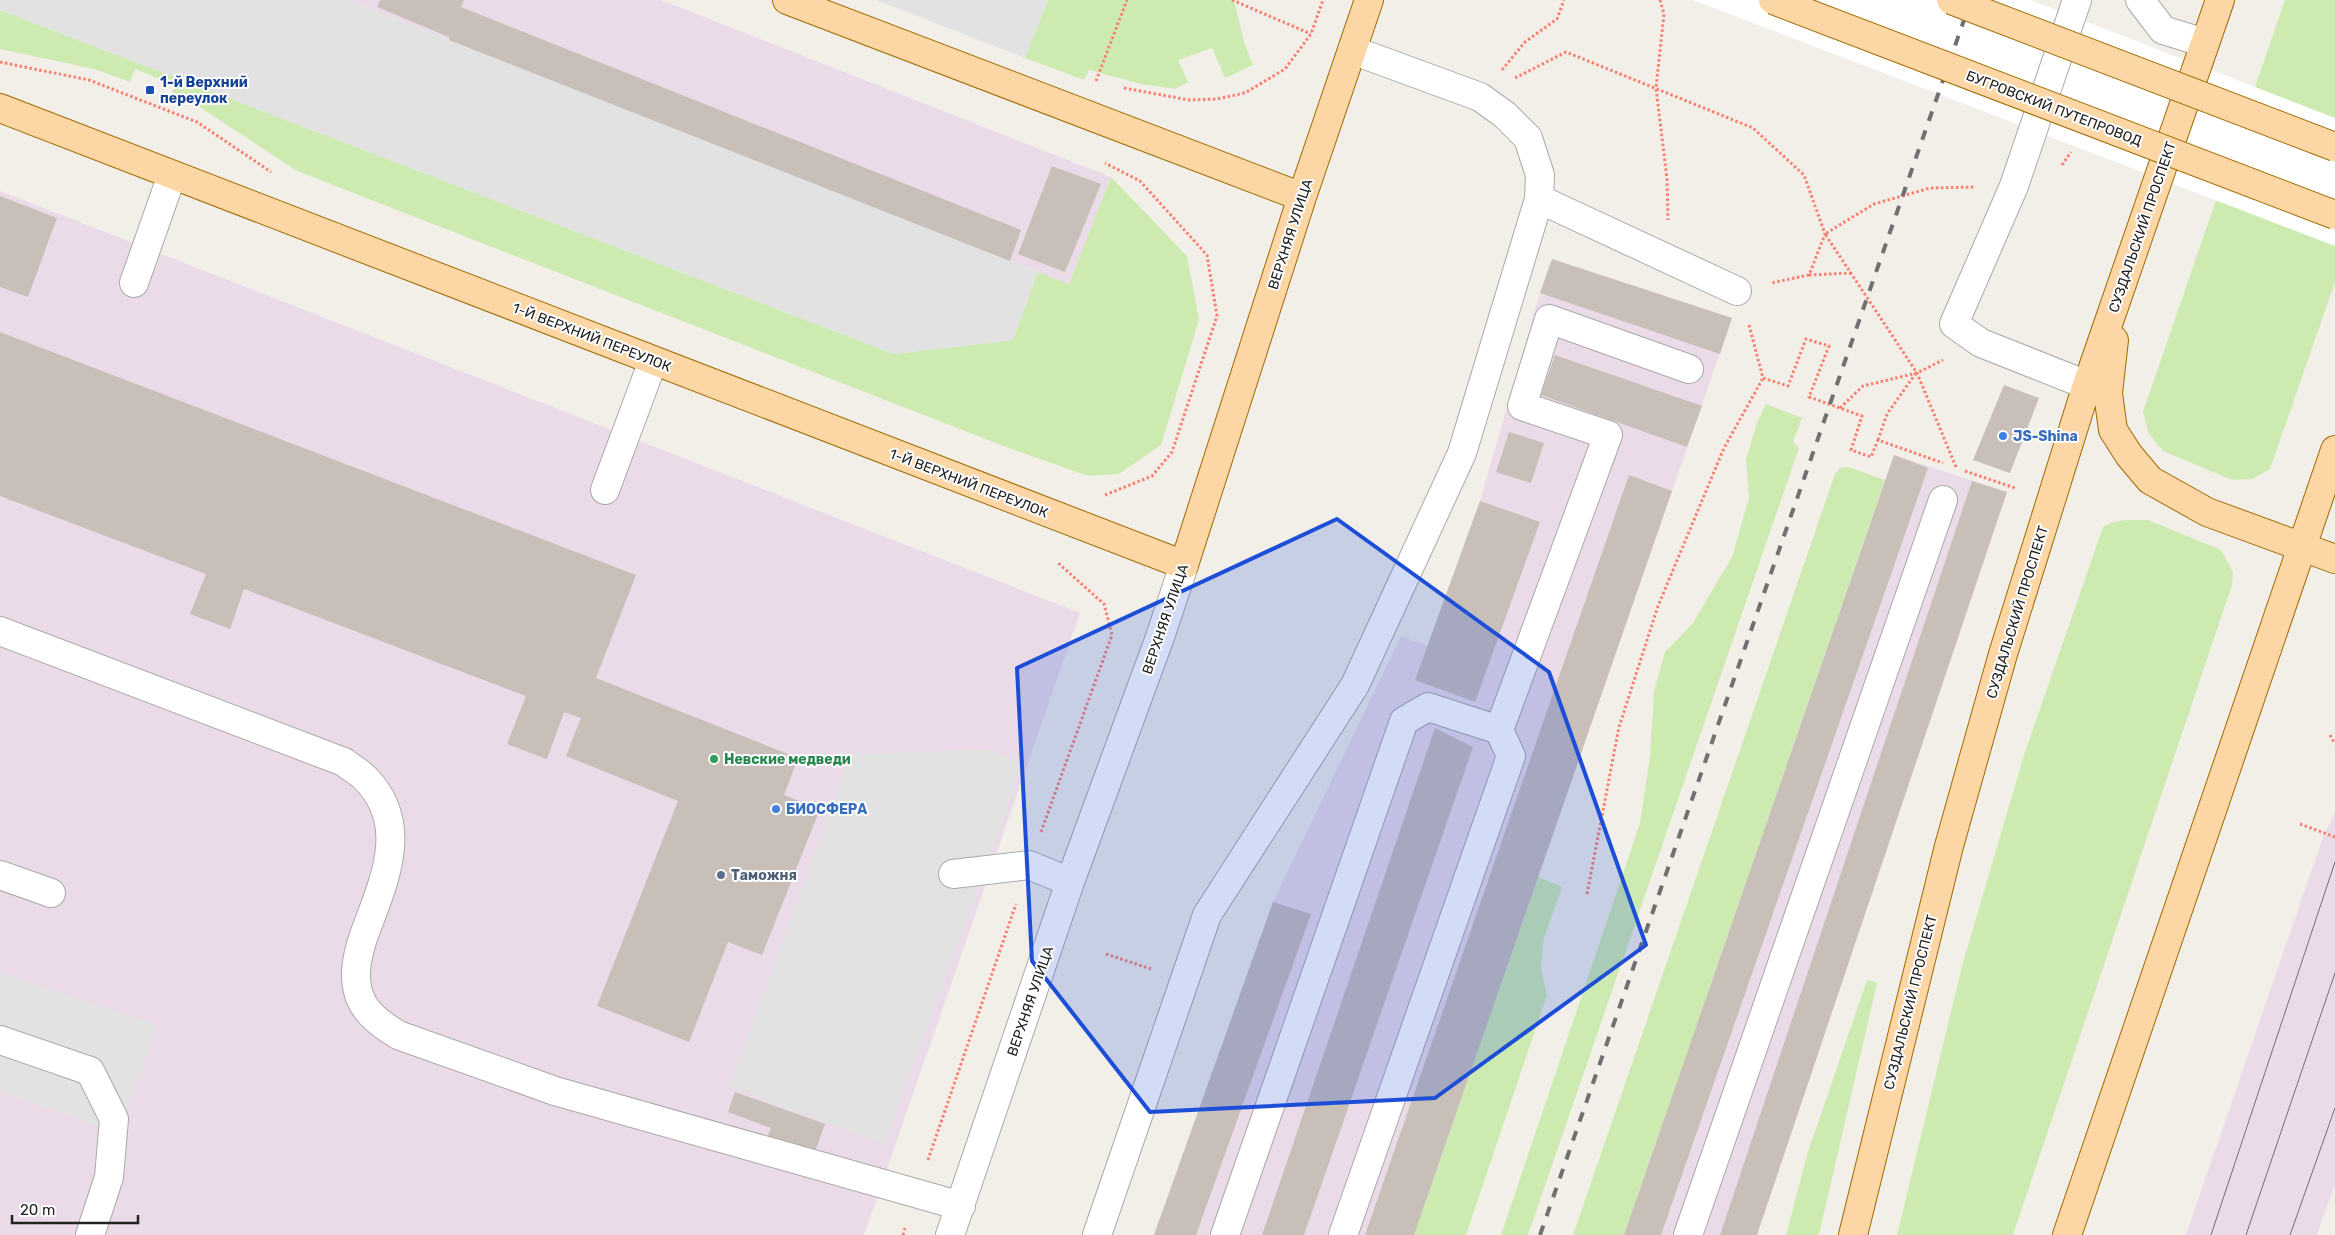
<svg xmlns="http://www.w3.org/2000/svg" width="2335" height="1235" viewBox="0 0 2335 1235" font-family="Rubik,sans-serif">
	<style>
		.industrial { fill: #ebdbe8 }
		.grass { fill: #cdebb0 }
		.parking { fill: #e2e2e2 }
		.pier { fill: #fff }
		.building { fill: #c7bfb8 }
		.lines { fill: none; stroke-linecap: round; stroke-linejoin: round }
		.minor-casing { stroke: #a9a9a9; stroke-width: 30 }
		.major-casing { stroke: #a06b00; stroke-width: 30 }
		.path { stroke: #fa8072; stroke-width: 3; stroke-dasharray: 2.5 2.5; stroke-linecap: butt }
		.minor { stroke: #fff; stroke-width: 28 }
		.major { stroke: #fcd6a4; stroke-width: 28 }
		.tram { stroke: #707070; stroke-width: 1 }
		.rail { stroke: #707070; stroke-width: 4; stroke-dasharray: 10 10; stroke-linecap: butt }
		.major-bridge-casing { stroke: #a06b00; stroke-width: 30; stroke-linecap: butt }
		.major-bridge { stroke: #fcd6a4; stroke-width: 28 }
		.marked { fill: #1d4ed8; fill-opacity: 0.2; stroke: #1d4ed8; stroke-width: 4; stroke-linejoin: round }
		.transit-dot { fill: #1a4fb4; stroke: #fff; stroke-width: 2 }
		.shop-dot { fill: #3f7fe0; stroke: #fff; stroke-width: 2 }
		.leisure-dot { fill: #2e9e5b; stroke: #fff; stroke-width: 2 }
		.service-dot { fill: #5c6f8a; stroke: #fff; stroke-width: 2 }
		.labels { text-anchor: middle; stroke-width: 4; stroke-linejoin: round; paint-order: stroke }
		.transit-label { font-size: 14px; font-weight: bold; fill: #164399; stroke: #fff; text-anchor: start }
		.street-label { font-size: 14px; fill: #222; stroke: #fff }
		.shop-label { font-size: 14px; font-weight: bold; fill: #366cbe; stroke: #fff; text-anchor: start }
		.leisure-label { font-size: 14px; font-weight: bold; fill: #27864d; stroke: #fff; text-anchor: start }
		.service-label { font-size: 14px; font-weight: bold; fill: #4e5e75; stroke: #fff; text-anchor: start }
	</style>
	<rect width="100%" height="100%" fill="#f2efe9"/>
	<path class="industrial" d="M348,0H661L1111,177L1069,284Z
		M0,191L1080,613L864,1235H0Z
		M1552,259L1732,318L1414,1235H1154L1273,902L1401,636L1428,646L1480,501L1540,293Z
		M1894,455L2007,492L1757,1235H1624Z
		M2335,812V1184L2317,1235H2186L2323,837Z"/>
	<path class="grass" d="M1048,0H1234L1244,42L1253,65L1225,78L1212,48L1178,60L1188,82L1175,89L1141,84L1089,70L1084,80L1025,58Z
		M2285,0H2335V282L2270,469L2252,479L2232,480L2163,451L2149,434L2143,412Z
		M0,10L894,354L1013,340L1038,272L1069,284L1111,177L1187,256L1199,320L1161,445L1119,474L1088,476L1006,447L297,171L198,106L172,94L174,85L135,69L130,82L94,69L0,49Z
		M1766,404L1802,418L1793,442L1799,448L1528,1235H1501L1640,823L1650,757L1654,691L1665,652L1693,623L1732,557L1749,498L1746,459L1757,423Z
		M1848,467L1885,480L1624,1235H1573L1835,474L1840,468Z
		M2126,520H2148L2221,550L2233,572L2232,585L2013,1235H1897L1962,966L2024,755L2103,527L2113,522Z
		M1538,877L1562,887L1543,941L1541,969L1547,995L1466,1235H1414Z
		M1867,980L1877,983L1819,1235H1786L1807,1155Z"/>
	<path class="parking" d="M0,0H348L1038,272L1013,340L894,354L0,10Z
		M876,0H1048L1025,58Z
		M988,750L1024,763L884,1144L729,1087L851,754Z
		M0,972L157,1025L119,1133L0,1092Z"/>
	<path class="pier" d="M1693,0H2030L2335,118V246Z"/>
	<path class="building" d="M380,0H464L461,7L1021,230L1010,261L449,40V37L377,7Z
		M1052,166L1101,184L1065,272L1018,254Z
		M0,196L57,218L28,297L0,287Z
		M1552,259L1732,318L1720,354L1540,293Z
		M0,332L636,575L596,678L798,758L784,795L820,809L762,955L728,942L689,1042L597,1006L678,801L566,756L581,718L564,712L547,759L507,744L526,696L244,589L230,629L190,614L206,574L0,496Z
		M1555,355L1702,406L1687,447L1541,395Z
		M2004,385L2039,398L2010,473L1973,460Z
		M1509,432L1544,443L1531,483L1496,472Z
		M1894,455L1928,468L1661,1235H1624Z
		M1629,475L1672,491L1414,1235H1365Z
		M1972,481L2007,492L1757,1235H1720Z
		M1480,501L1540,522L1475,702L1415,680Z
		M1435,728L1473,747L1304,1235H1262Z
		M1273,902L1311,914L1196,1235H1154Z
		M735,1092L825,1124L813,1157L766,1140L771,1128L728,1112Z"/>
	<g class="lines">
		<g class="minor-casing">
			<path id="minor" d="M2077,0L2014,186L1954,324L1981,343L2087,385
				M2140,0L2163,30L2205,43
				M1539,199L1737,291
				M134,283L172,175
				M605,490L653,361
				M0,631L344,762C351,768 359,772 365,778C412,825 383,883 364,935C357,956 351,980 362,1002C370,1017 384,1026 398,1035L555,1091L961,1206
				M1499,730L1608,435L1522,406L1549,319L1689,369
				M953,874L1029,865L1070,882
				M0,875L51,893
				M0,1040L90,1071L114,1119L109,1177L90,1235
				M950,1235L1070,882L1160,637L1184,565
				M1097,1235L1207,915L1355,685L1462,453L1539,199L1540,175L1528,138L1505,115L1480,97L1352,50
				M1225,1235L1404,721L1428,707L1499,730L1511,756L1343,1235
				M1688,1235L1943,500"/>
		</g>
		<g class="major-casing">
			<path id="major" d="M787,0L1302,197
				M0,108L1184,565L1302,197L1369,0
				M2114,340L2108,393L2113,430L2129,455L2150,480L2207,512L2335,559
				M1853,1235L1949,846L2003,654L2087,385L2220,0
				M2067,1235L2335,450"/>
		</g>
		<path class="path" d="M1232,0L1311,34
			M1660,0L1664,14L1656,88L1667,179L1668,220
			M0,62L89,80L197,122L271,172
			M1502,70L1525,42L1557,19L1564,0
			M1515,78L1566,52L1753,128L1804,175L1825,234L1809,275L1771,283
			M1096,81L1127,0
			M1124,88L1189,100L1217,99L1245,93L1285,69L1311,34L1323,0
			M2062,165L2071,152
			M1809,275L1852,273
			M1749,325L1763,378L1788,386L1806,339L1829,346L1809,397L1862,416L1851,450L1871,457L1878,440L1943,463
			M1840,408L1863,386L1917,373L1943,360
			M1878,440L1887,414L1916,373
			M1956,467L1917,373L1825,234L1874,204L1930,188L1975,187
			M1965,471L2015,488
			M1105,495L1152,476L1172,452L1217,316L1207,255L1140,181L1105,163
			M2330,735L2335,744
			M2300,824L2335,837
			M1041,832L1112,635L1104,604L1057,562
			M1587,894L1619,727L1658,606L1724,448L1763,378
			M1106,954L1151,969
			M928,1160L1016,904
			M903,1235L905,1228"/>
		<use href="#minor" class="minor"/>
		<use href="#major" class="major"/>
		<path class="tram" d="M2211,1235L2335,862
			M2246,1235L2335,973
			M2290,1235L2335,1108"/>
		<path class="rail" d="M1540,1235L1971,0"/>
		<g class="major-bridge-casing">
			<path id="major-bridge" d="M1773,0L2335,215
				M1951,0L2335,147"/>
		</g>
		<use href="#major-bridge" class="major-bridge"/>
	</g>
	<path class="marked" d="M1337,519L1549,672L1646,945L1435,1098L1150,1112L1032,961L1017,668Z"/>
	<rect class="transit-dot" x="145" y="85" width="10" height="10" rx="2.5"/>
	<g class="shop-dot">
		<circle cx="2003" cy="436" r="5"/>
		<circle cx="776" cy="809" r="5"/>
	</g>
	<circle class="leisure-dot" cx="714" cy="759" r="5"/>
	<circle class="service-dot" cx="721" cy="875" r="5"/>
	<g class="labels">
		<g class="transit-label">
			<text x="160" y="87">1-й Верхний<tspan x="160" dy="16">переулок</tspan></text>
		</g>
		<g class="street-label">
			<text transform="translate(2054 108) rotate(21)" y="5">БУГРОВСКИЙ ПУТЕПРОВОД</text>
			<text transform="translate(2142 227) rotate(-71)" y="5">СУЗДАЛЬСКИЙ ПРОСПЕКТ</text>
			<text transform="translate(1290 234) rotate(-72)" y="5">ВЕРХНЯЯ УЛИЦА</text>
			<text transform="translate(592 337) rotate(21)" y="5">1-Й ВЕРХНИЙ ПЕРЕУЛОК</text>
			<text transform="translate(969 483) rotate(21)" y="5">1-Й ВЕРХНИЙ ПЕРЕУЛОК</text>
			<text transform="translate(2017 612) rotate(-73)" y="5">СУЗДАЛЬСКИЙ ПРОСПЕКТ</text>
			<text transform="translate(1165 619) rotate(-71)" y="5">ВЕРХНЯЯ УЛИЦА</text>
			<text transform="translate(1030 1001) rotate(-71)" y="5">ВЕРХНЯЯ УЛИЦА</text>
			<text transform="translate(1910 1002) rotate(-76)" y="5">СУЗДАЛЬСКИЙ ПРОСПЕКТ</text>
		</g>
		<g class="shop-label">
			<text x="2013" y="441">JS-Shina</text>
			<text x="786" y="814">БИОСФЕРА</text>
		</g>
		<g class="leisure-label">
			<text x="724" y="764">Невские медведи</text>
		</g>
		<g class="service-label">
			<text x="731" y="880">Таможня</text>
		</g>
	</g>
	<path d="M12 1215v8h126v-8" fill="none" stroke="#222222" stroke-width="2.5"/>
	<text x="20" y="1215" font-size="15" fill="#222222" stroke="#ffffff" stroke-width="4" paint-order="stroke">20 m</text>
</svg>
